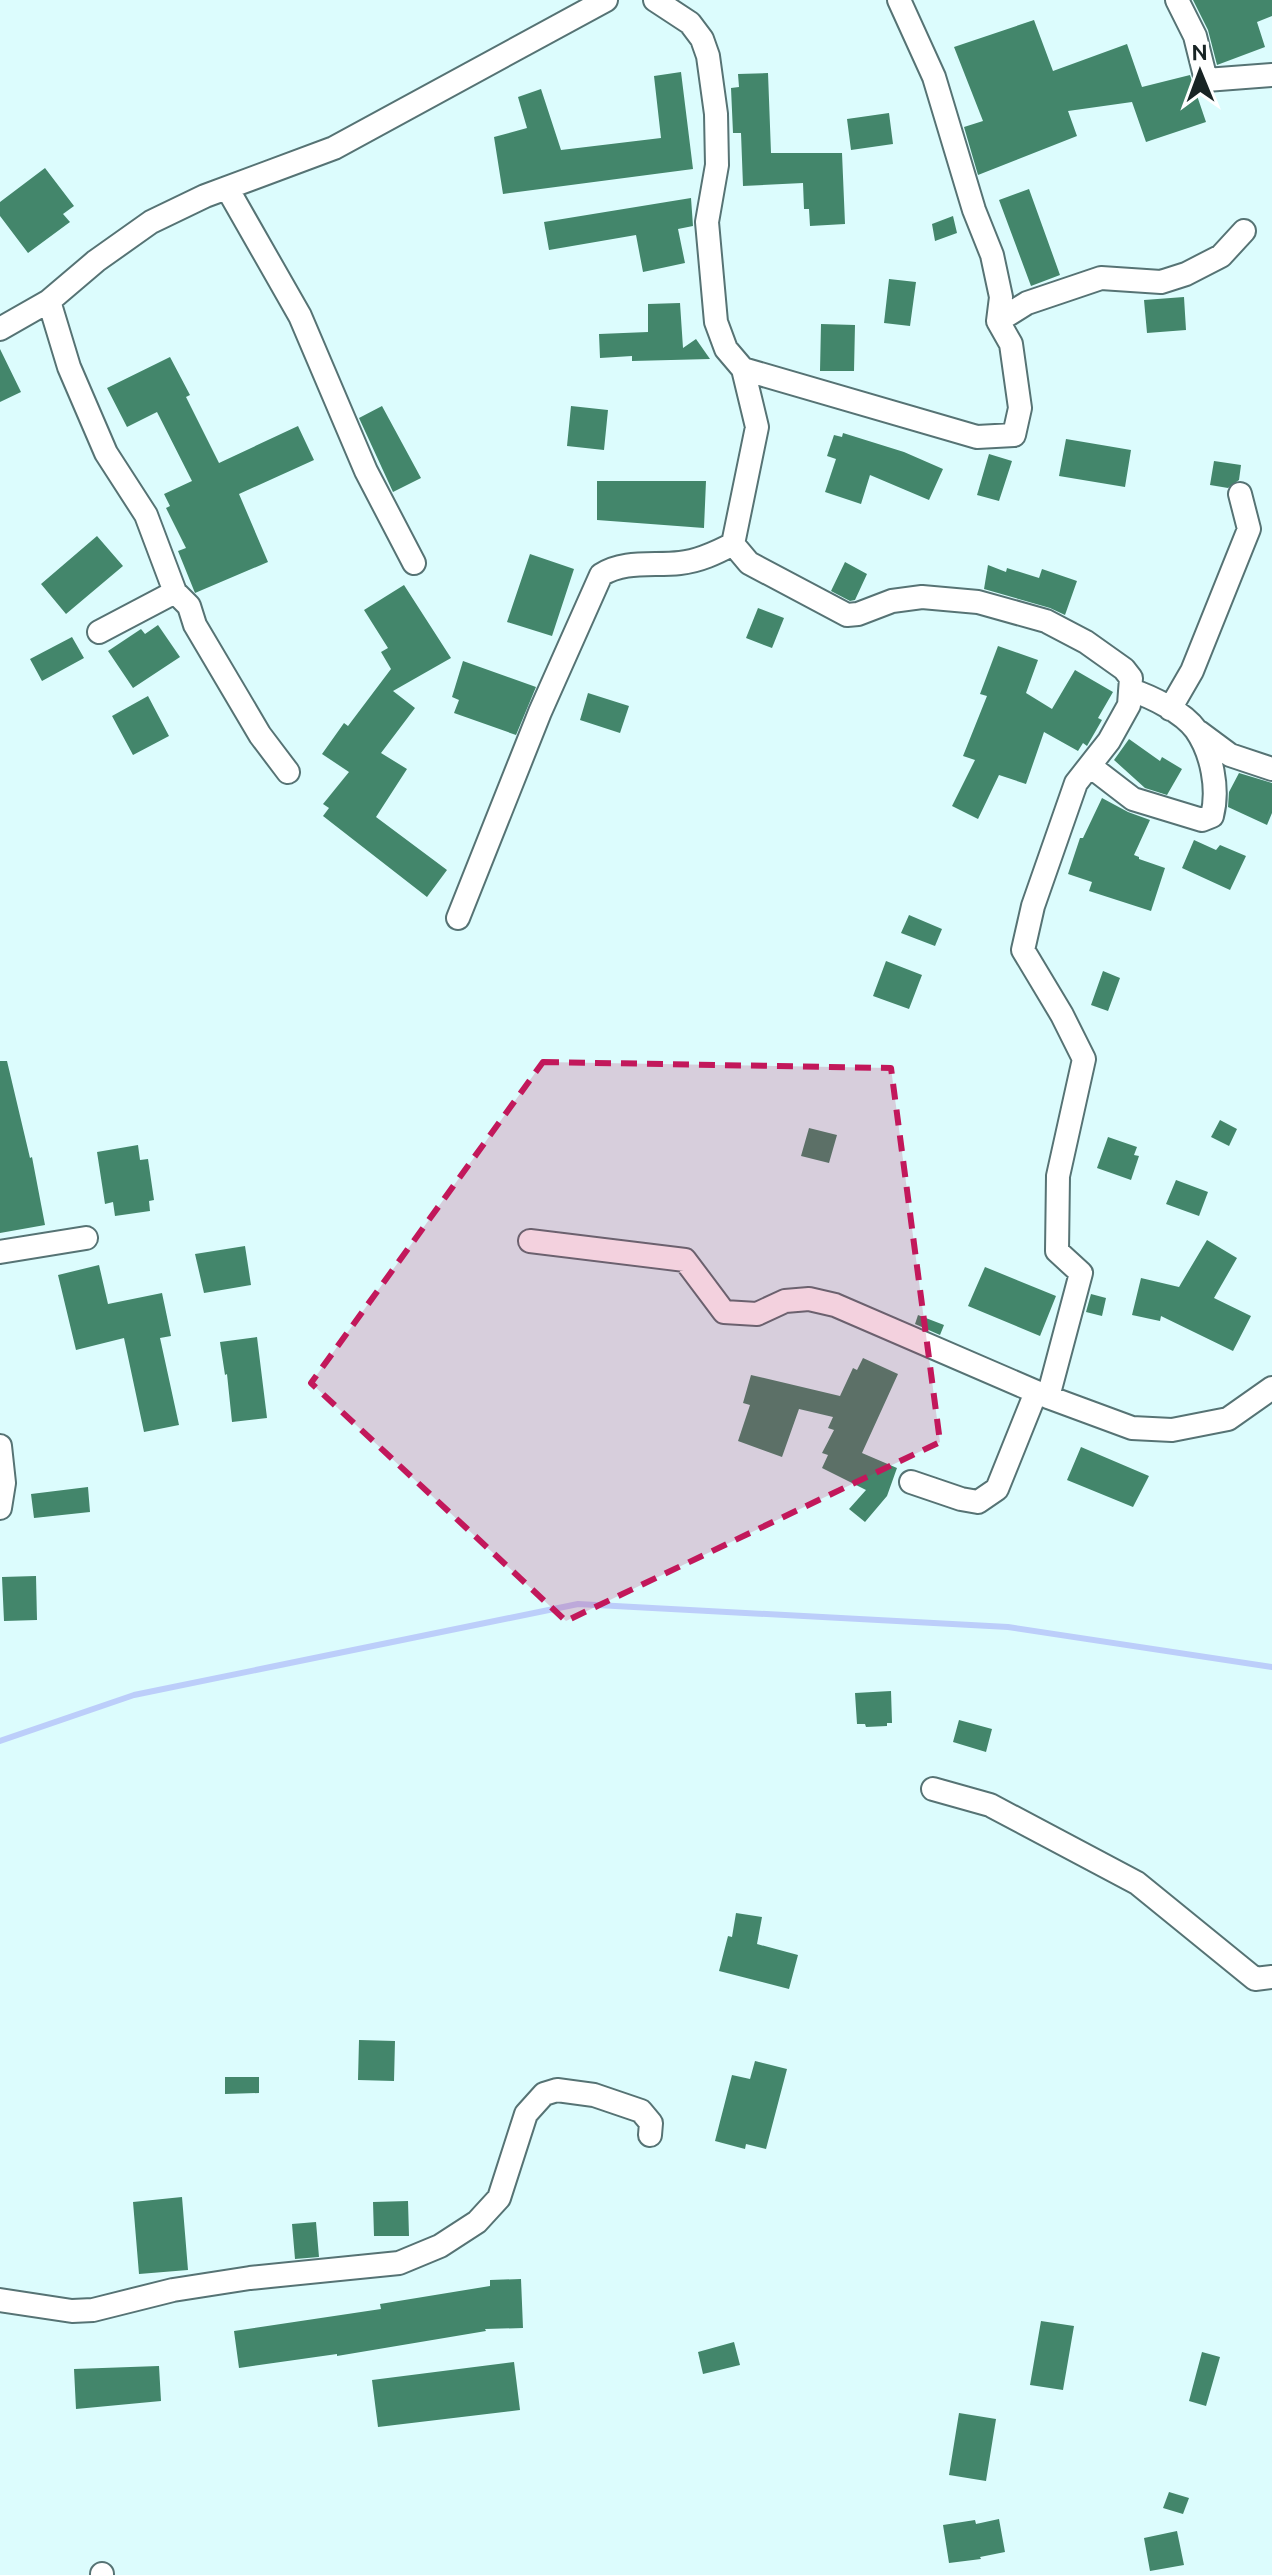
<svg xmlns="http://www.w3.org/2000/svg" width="1272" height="2575" viewBox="0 0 1272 2575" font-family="Ubuntu,sans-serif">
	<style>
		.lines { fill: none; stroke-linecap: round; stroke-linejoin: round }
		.stream { stroke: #bccefa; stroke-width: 6 }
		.building { fill: #43866b }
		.minor-casing { stroke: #567374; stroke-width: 26 }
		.minor { stroke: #fff; stroke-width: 22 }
		.marked { fill: #c2185b; fill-opacity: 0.2; stroke: #c2185b; stroke-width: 6; stroke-dasharray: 16 10; stroke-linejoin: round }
	</style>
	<rect width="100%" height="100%" fill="#dcfcfd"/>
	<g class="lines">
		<path class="stream" d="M0,1741L134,1695L578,1604L1008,1627L1272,1667"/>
	</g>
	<path class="building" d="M1193,0H1272V16L1257,22L1265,47L1217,65L1208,30Z
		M1034,20L1053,71L1127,44L1142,87L1190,75L1206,122L1146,142L1132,102L1068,111L1077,136L978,175L964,127L983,121L954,47Z
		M681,72L693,169L503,194L494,137L527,128L518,97L541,89L561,150L661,138L654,76Z
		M768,73L771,153H842L845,224L810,226L809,209H804L803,183L743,186L741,133H733L731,88L739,87L738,74Z
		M889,113L893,144L851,150L847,119Z
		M45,168L74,206L63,214L70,222L28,253L0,216V202Z
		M1029,189L1060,275L1031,286L999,200Z
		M691,198L693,226L678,229L685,263L643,272L636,235L549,250L544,222Z
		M953,216L957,233L935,241L932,224Z
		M889,279L916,282L910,326L884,323Z
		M1184,297L1186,330L1147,333L1144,300Z
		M680,303L683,348L696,339L710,359L632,361V356L600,358L599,334L648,332V304Z
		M821,324L855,325L854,371H820Z
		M0,349L21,392L0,402Z
		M170,357L190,395L186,397L219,463L298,426L314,460L239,494L268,562L195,593L178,551L186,548L166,508L170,506L164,494L192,481L157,412L127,427L107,388Z
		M382,406L421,478L393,492L359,418Z
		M571,406L608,410L604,450L567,446Z
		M843,433L904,452L943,469L929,500L870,475L861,504L825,492L836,459L827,456L834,435L842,437Z
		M1066,439L1131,450L1125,487L1059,476Z
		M989,454L1012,461L999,501L977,495Z
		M1214,461L1241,465L1239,480L1228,488L1210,485Z
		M597,481H706L704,528L597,520Z
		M97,536L123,566L66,614L41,584Z
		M530,554L574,569L552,636L507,622Z
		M845,562L867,574L855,600L850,601L831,591Z
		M988,565L1006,572L1007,568L1039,578L1042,569L1077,581L1065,615L1050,608L984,589Z
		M404,585L451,658L393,691L415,708L381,753L407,769L376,817L447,870L427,897L323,816L329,808L323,804L349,772L322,754L344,723L348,726L391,669L381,652L388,648L364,610Z
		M758,608L784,618L772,648L746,638Z
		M158,625L180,657L133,688L108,651L141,629L145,634Z
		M72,637L84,658L42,681L30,659Z
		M998,646L1038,660L1026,693L1052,709L1075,670L1113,692L1098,718L1102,720L1087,746L1083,743L1078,751L1044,732L1026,784L999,775L978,819L952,806L975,760L963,756L987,696L980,694Z
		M463,661L536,687L516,735L454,713L459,700L452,697Z
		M588,693L629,706L620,733L580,720Z
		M148,696L169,736L133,755L112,716Z
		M1129,739L1160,761L1162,757L1182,769L1167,795L1145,788L1114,760Z
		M1239,773L1272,783V813L1267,825L1228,807L1229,792Z
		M1102,798L1128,812L1150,820L1134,855L1139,857V859L1165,868L1151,911L1089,891L1092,882L1068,874L1080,838H1083Z
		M1194,840L1216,850L1220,845L1246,856L1230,890L1182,868Z
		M909,915L942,929L935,946L901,933Z
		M886,961L922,975L909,1009L873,996Z
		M1103,971L1120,978L1108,1011L1091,1005Z
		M0,1061H7L30,1158L32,1157L45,1225L0,1233Z
		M1220,1120L1237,1129L1229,1146L1211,1137Z
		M809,1128L837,1135L829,1163L801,1156Z
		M1108,1137L1137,1147L1134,1155L1139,1156L1131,1180L1097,1168Z
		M138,1145L140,1160L148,1159L154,1200L149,1201L150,1211L115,1216L113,1202L105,1204L97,1152Z
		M1176,1180L1208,1192L1199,1216L1166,1204Z
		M1207,1240L1237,1258L1214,1298L1251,1316L1233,1351L1161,1316L1160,1321L1132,1315L1141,1278L1179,1287Z
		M245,1246L251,1285L204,1293L195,1254Z
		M99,1265L108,1304L162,1293L171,1336L160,1338L179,1425L144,1432L124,1338L76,1350L58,1275Z
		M985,1267L1056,1296L1040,1336L968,1306Z
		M1091,1294L1106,1298L1102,1316L1086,1312Z
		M918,1315L944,1325L940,1335L915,1324Z
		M257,1337L267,1418L232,1422L227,1374L225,1375L220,1342Z
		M863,1358L898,1374L862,1453L897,1468L887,1496L865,1522L849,1509L866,1490L822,1468L828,1455L822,1453L834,1430L828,1428L833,1417L799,1409L782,1457L738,1441L750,1405L743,1403L751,1375L840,1396L853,1368L857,1370Z
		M1081,1447L1149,1476L1133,1507L1067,1480Z
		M88,1487L90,1512L34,1518L31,1494Z
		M36,1576L37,1620L4,1621L2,1577Z
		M891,1691L892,1723H887V1726L866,1727L865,1724H857L855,1693Z
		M959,1720L992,1729L986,1752L953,1742Z
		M736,1913L762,1917L757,1944L798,1955L789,1989L719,1971L728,1936L732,1937Z
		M359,2040L395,2041L394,2081L358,2080Z
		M755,2061L787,2069L766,2149L746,2144L745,2149L715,2141L732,2075L750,2079Z
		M225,2077H259V2093L225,2094Z
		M182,2197L188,2270L139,2274L133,2202Z
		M408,2201L409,2236H374L373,2202Z
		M316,2222L319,2257L295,2259L292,2224Z
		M521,2279L523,2328L485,2329L486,2331L337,2356V2354L239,2368L234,2331L381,2309L380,2304L490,2286V2280Z
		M1041,2321L1074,2326L1063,2390L1030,2385Z
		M734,2342L740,2365L703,2374L698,2352Z
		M1202,2352L1220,2357L1206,2406L1189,2401Z
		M514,2362L520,2410L378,2427L372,2380Z
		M159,2366L161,2401L76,2409L74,2369Z
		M959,2413L996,2419L986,2481L949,2475Z
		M1169,2492L1189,2498L1183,2514L1163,2508Z
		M999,2519L1005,2552L980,2557L981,2559L949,2563L943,2525L975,2520L976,2524Z
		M1177,2531L1184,2565L1150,2571L1144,2538Z"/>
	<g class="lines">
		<g class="minor-casing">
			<path id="minor" d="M1177,0L1195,36L1206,80L1272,75
				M227,188L300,316L366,471L414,563
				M49,301L69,367L106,453L146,515L175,592L189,606L195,625L260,735L288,772
				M998,321L1027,303L1101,278L1161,282L1186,274L1221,256L1244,231
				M0,329L49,301L96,261L151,222L205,196L334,148L606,0
				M743,369L977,437L1014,435L1020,408L1011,344L998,321L1001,297L992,255L974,210L934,77L899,0
				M733,544L749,563L847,615L858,614L892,601L922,597L978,602L1046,621L1086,642L1124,669L1131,678L1129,705L1109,741L1076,783L1033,906L1023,950L1062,1015L1084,1059L1058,1176L1057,1251L1081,1273L1048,1397
				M99,632L175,592
				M1170,709L1192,671L1249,529L1240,494
				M1199,732L1230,755L1272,769
				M1090,766L1133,799L1202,820L1212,816C1219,789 1212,753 1196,730C1183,712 1152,697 1131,690
				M458,918L540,712L601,575C624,560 653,566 680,563C699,561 716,553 733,544L757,427L743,369L726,349L716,322L707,222L717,165L716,114L708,56L702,39L690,23L655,0
				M530,1241L685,1260L724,1312L757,1314L785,1301L809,1299L835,1305L1048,1397L1132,1428L1172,1430L1228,1419L1272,1388
				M0,1252L86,1238
				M0,1446L4,1483L0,1508
				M911,1482L961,1499L978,1502L997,1489L1036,1392
				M933,1789L990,1805L1137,1883L1255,1979L1272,1977
				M0,2300L72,2311L93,2310L173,2290L250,2278L399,2263L440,2246L477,2222L499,2198L526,2114L544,2094L557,2090L594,2095L641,2111L651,2123L650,2135
				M102,2574V2575"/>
		</g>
		<use href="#minor" class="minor"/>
	</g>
	<path class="marked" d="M543,1062L891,1068L940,1442L566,1621L311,1383Z"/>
	<g transform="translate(1200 72) rotate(359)" stroke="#ffffff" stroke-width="6" paint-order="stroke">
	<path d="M0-6L14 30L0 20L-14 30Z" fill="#182424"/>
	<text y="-12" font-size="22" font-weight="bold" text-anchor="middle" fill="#182424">N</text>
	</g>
</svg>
